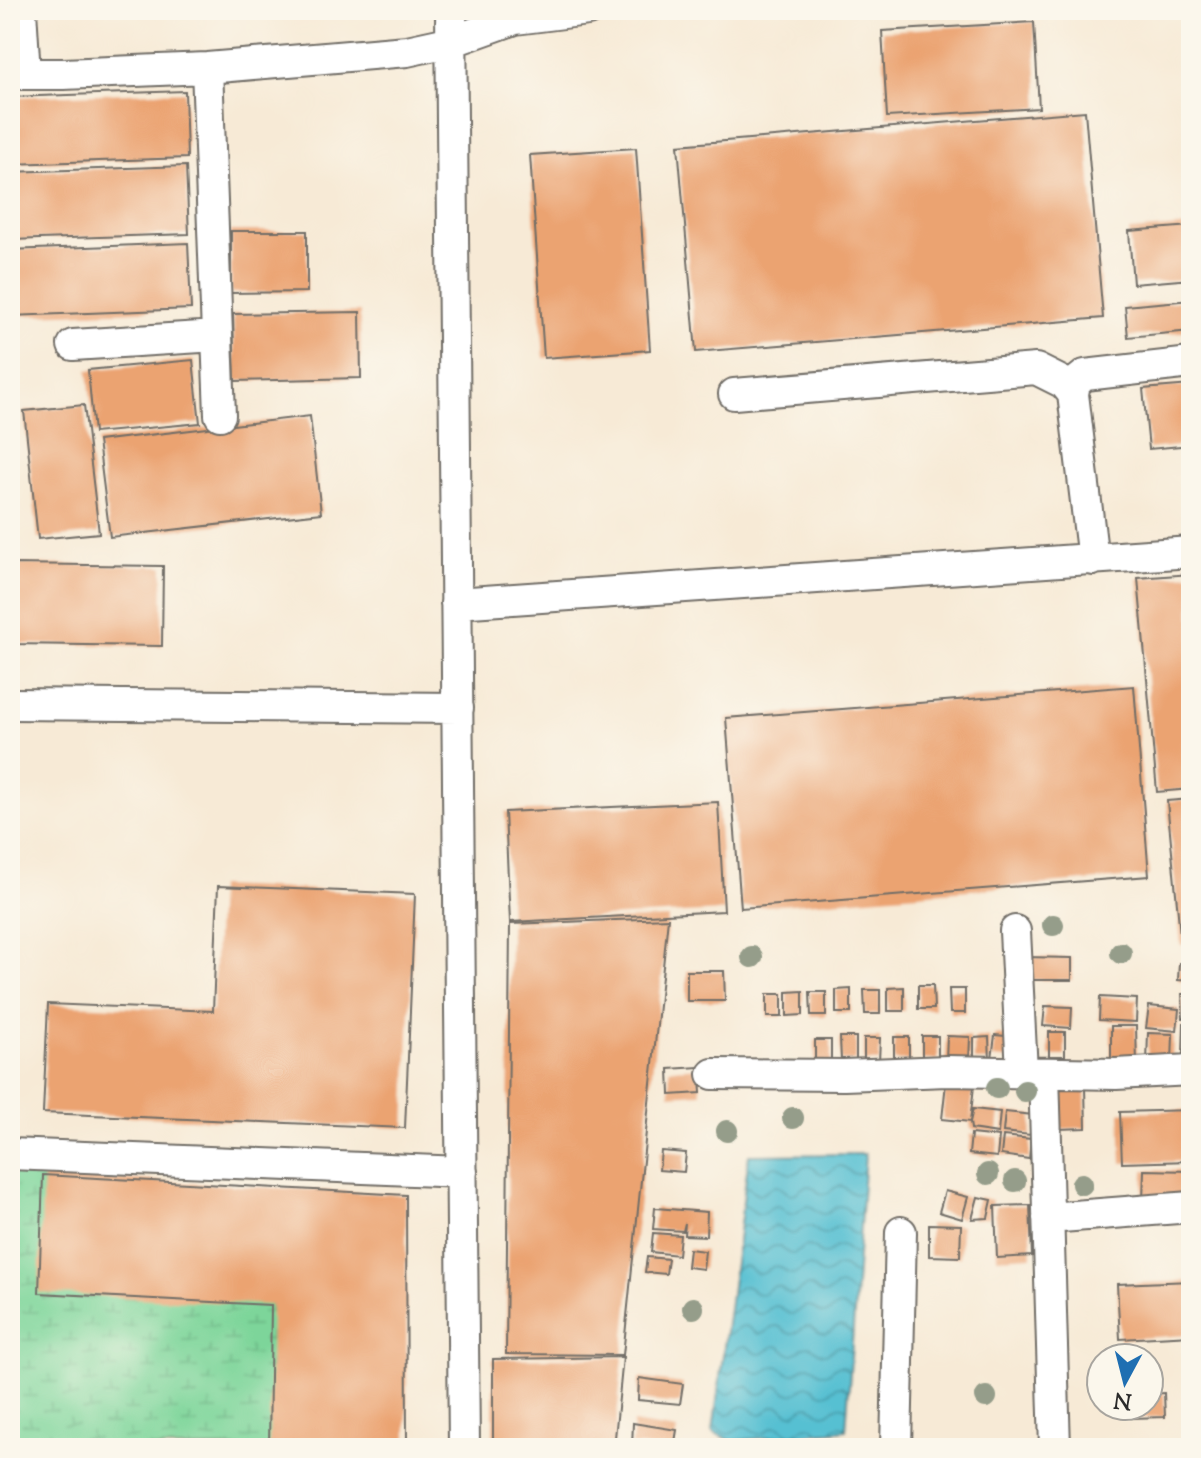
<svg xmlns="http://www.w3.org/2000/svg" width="1201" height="1458" viewBox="0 0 1201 1458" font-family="'Sorts Mill Goudy',serif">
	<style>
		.wetland { fill: url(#wetland-marsh); stroke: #548062; stroke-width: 2 }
		.water { fill: url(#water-waves); stroke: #40767e; stroke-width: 2 }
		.building { fill: #eba371 }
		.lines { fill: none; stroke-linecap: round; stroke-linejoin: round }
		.minor-casing { stroke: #726e67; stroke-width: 34 }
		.minor { stroke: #fff; stroke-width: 30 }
		.tree { fill: #959d8a }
	</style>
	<defs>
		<pattern id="wetland-marsh" width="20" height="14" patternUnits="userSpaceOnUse" patternTransform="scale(2)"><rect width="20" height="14" fill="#7dd59a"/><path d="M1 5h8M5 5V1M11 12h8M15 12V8" fill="none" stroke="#6cb785"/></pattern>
		<pattern id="water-waves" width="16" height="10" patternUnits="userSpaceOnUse" patternTransform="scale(2)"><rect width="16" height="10" fill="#56c0d2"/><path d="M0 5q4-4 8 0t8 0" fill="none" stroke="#479cab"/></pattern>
	</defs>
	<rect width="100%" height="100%" fill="#fbf7ec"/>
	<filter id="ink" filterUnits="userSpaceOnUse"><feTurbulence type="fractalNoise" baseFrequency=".0125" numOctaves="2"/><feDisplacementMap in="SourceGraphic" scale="16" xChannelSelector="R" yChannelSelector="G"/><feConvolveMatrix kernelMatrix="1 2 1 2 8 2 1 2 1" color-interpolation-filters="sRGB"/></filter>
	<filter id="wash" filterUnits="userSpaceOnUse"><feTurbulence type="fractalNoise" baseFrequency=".006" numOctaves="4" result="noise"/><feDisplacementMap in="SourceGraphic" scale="32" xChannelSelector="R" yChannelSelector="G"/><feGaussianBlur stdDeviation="1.8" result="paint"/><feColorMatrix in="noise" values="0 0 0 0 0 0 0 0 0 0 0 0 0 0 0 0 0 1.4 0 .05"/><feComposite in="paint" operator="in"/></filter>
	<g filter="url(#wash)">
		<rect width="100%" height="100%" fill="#f7ead6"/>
		<path class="wetland" d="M10,1171L50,1173L44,1283L279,1295L271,1448H10Z"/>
		<path class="water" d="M865,1154L846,1430L732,1441L713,1432L749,1155Z"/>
		<g id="blocks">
			<path class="building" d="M1034,22L1039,108L887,117L882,31Z
				M185,91L187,158L10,164V97Z
				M1085,111L1103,318L696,352L678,145Z
				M636,148L650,350L544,358L530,155Z
				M186,166L189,234L10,240V172Z
				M1191,226V279L1133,284L1129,231Z
				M231,231H307V292L231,293Z
				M188,243L191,309L10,316V250Z
				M1191,300V331L1128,337L1125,306Z
				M360,312L361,378L235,381L233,314Z
				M193,360L200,423L94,433L88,370Z
				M1191,385V445L1149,449L1143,389Z
				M84,405L99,533L38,539L24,411Z
				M310,416L321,513L110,537L98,441Z
				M10,564L163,566L162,646L10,644Z
				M1191,574V789L1157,792L1138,578Z
				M1134,686L1149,876L741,908L726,718Z
				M1191,799V944L1181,945L1167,801Z
				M718,802L724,911L510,922L505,812Z
				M218,886L415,894L405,1128L43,1113L48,1004L213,1011Z
				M668,918L623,1355L506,1354L510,924Z
				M1024,957L1072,958V980H1024Z
				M1179,963L1191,964V981L1178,980Z
				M687,971H724L725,1001H687Z
				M918,985H933L934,1009H918Z
				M904,987V1011H888V988Z
				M851,989V1013H836V990Z
				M949,989H965V1013H950Z
				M864,990H880V1014H865Z
				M803,991V1015L787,1016V992Z
				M810,992H826V1016H811Z
				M767,994H782V1017H767Z
				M1182,994H1191V1018H1183Z
				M1100,997L1137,999L1136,1022L1099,1020Z
				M1045,1006L1072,1007L1071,1028L1043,1026Z
				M1149,1006L1179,1009L1177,1031L1146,1028Z
				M1184,1023H1191V1054H1183Z
				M1111,1026H1136L1137,1065H1111Z
				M1049,1032H1065V1056H1049Z
				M1148,1033L1173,1034L1172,1064L1147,1063Z
				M995,1035L1016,1037L1014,1060L992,1058Z
				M922,1036H938V1060H922Z
				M947,1036L970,1037L969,1062L946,1061Z
				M840,1037H856V1061H841Z
				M894,1037H909V1061H894Z
				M989,1037L990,1061H974V1038Z
				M864,1038H880L879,1062H864Z
				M815,1040H831V1064H815Z
				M699,1067L701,1093L670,1095L669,1069Z
				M946,1083L974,1086L970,1122L942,1119Z
				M1085,1087L1086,1128L1058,1129L1056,1088Z
				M973,1109L1000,1112L998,1133L971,1129L970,1122Z
				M1191,1110V1161L1122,1163L1120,1112Z
				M1005,1112L1033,1115L1031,1135L1003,1132Z
				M971,1134L999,1137L997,1157L969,1154Z
				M1003,1136L1031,1139L1029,1159L1001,1155Z
				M661,1151L686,1153L684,1172L659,1170Z
				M1144,1170L1191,1171V1202H1143Z
				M43,1175L406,1195L407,1448H269L271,1305L39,1293Z
				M945,1191L968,1197L962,1219L939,1212Z
				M978,1197L992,1200L988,1218L972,1219Z
				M1030,1205L1032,1256L997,1258L995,1206Z
				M655,1208L707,1212L706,1236L684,1235L685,1223L683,1231L653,1229Z
				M929,1224L961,1225L960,1257L929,1256Z
				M653,1233L680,1235L678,1255L651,1252Z
				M689,1249L705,1251L703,1269L687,1267Z
				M647,1257L668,1259L666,1274L645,1272Z
				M1191,1281V1335L1120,1339L1117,1284Z
				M623,1357L614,1448H493V1359Z
				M639,1378L683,1384L680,1404L638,1400Z
				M1164,1393L1165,1417L1131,1418V1406H1149V1394Z
				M633,1423L677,1430L674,1448L632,1446Z"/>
		</g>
	</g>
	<g filter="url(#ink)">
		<use href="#blocks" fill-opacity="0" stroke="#726e67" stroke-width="2"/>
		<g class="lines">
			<g class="minor-casing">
				<path id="minor" d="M21,10L25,74
					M451,10L464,1448
					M207,68L220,415
					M10,74H63L207,68L407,51L453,41L515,19L588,10
					M73,345L217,336
					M734,394L1036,369L1064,383L1073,394
					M1093,560L1073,394L1075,383L1085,375L1191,363
					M456,603L1191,552
					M10,704L458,708
					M1015,931L1022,1072
					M1044,1073L1055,1448
					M713,1074L844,1075L947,1071L1116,1074L1191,1070
					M10,1154L462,1172
					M1048,1218L1191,1207
					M896,1448L901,1232"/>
			</g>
			<use href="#minor" class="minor"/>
		</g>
		<g class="tree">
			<circle cx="1053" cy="925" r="11"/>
			<circle cx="1121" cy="953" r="11"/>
			<circle cx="752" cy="957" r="11"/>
			<circle cx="997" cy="1088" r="11"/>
			<circle cx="1025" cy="1091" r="11"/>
			<circle cx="793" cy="1118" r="11"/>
			<circle cx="727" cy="1131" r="11"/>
			<circle cx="988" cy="1174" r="11"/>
			<circle cx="1015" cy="1181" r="11"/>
			<circle cx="1082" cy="1184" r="11"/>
			<circle cx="693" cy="1308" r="11"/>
			<circle cx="986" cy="1397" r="11"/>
		</g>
	</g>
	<rect width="1201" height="1458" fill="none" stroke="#fbf7ec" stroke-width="40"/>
	<g transform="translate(1125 1382) rotate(187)"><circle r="38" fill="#fbf7ec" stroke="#a8a59f" stroke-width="2"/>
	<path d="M0-6L14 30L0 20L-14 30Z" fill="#1f6fb2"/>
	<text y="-12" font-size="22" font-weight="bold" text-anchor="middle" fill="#2b2b2b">N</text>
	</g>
</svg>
